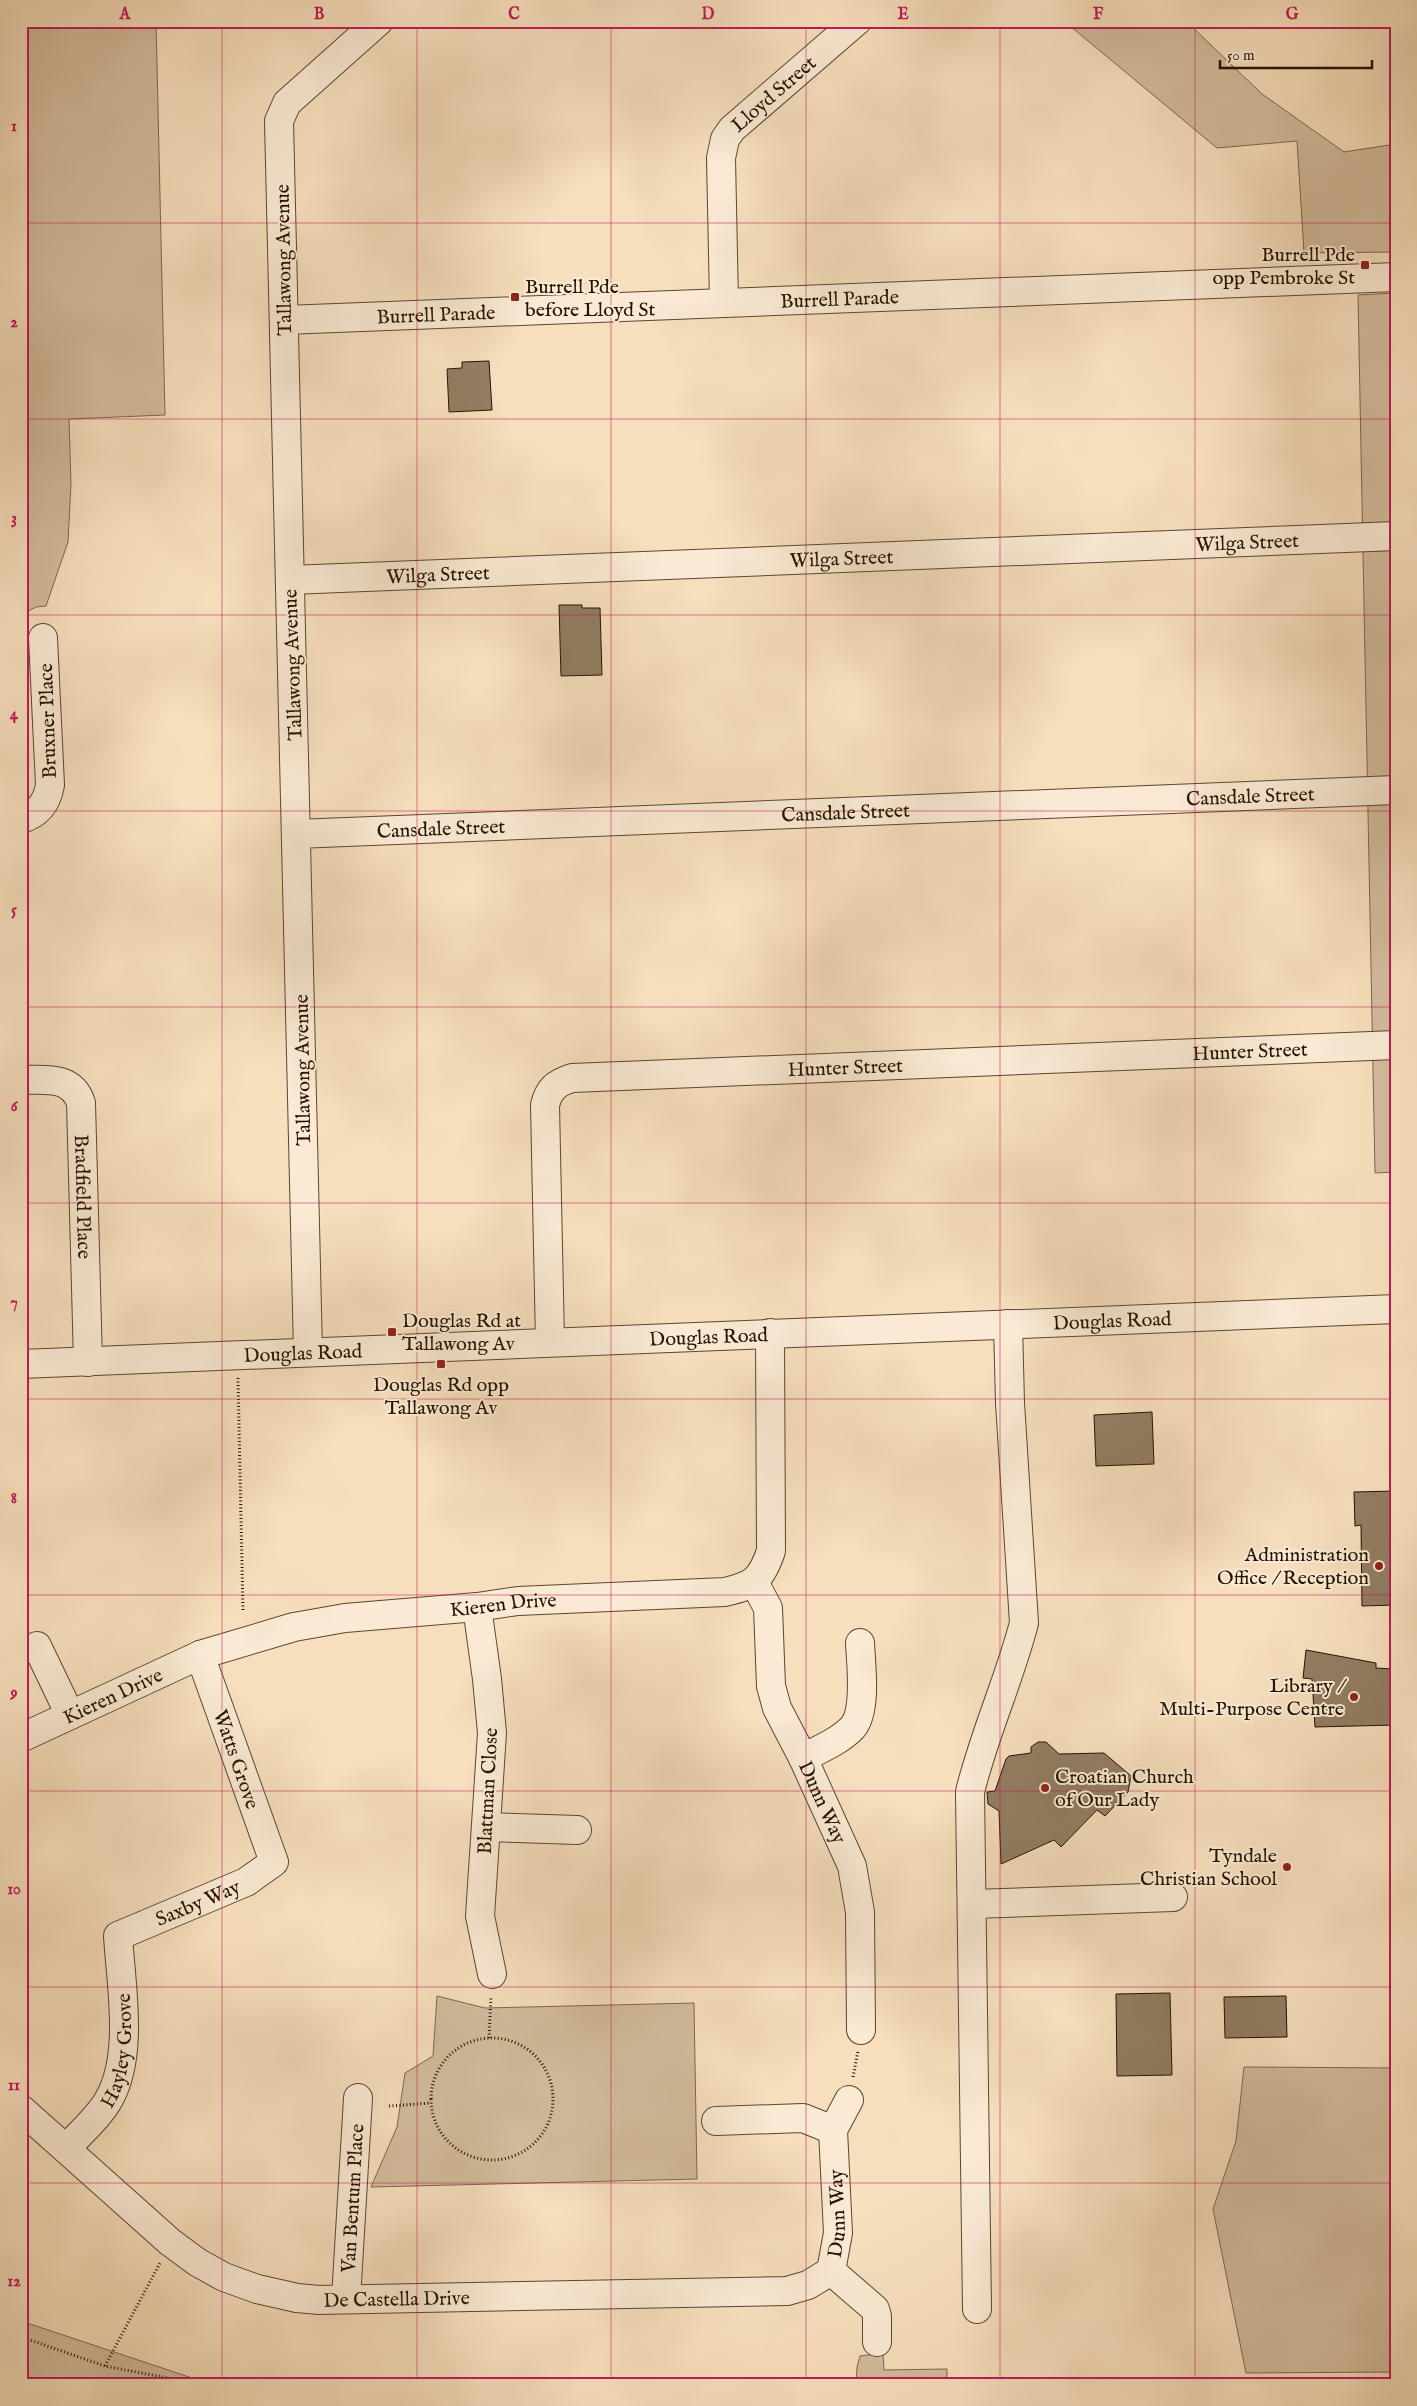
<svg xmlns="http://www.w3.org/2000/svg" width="1417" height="2406" viewBox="0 0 1417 2406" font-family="'IM FELL English',serif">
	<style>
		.green { fill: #d3bc9d; stroke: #7c6850 }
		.building { fill: #927d63; stroke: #251302 }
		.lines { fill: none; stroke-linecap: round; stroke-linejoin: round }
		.minor-casing { stroke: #5a4631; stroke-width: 30 }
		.path { stroke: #251302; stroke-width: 3; stroke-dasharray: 1 2.5; stroke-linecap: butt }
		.minor { stroke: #faead4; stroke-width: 28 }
		.grid { fill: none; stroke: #c2185b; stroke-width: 1; stroke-opacity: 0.55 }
		.poi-dot { fill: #8f2418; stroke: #faead4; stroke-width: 2 }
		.labels { text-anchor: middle; stroke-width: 4; stroke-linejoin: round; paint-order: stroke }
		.street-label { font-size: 20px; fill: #251302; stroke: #faead4 }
		.poi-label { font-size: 20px; fill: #251302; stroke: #faead4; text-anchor: end }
		.neatline { fill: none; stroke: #c2185b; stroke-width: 2 }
		.grid-label { font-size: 16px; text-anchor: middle; font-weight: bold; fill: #c2185b }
	</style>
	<rect width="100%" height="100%" fill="#f7dfbd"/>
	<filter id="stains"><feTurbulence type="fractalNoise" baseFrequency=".004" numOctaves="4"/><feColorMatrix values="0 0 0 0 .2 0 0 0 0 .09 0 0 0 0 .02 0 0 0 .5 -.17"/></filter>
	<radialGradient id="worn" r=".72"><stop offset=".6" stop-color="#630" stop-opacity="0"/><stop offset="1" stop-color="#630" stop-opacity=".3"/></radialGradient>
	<path class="green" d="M21,21H156L165,415L69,419L71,484L68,542L46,606L36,607L21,615Z
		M1064,21H1186L1262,94L1344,152L1396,144V252L1304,253L1297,141L1217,148Z
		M1396,293V1172L1375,1173L1358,295Z
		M437,1996L485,2008L694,2003L697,2179L371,2187L397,2127L405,2073L433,2056Z
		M1244,2067L1396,2068V2372L1246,2373L1213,2209L1236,2141Z
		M21,2321L213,2385H21Z
		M883,2353L884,2370L947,2369V2385H856L857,2367L860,2356Z"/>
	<path class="building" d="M489,361L492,410L449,412L447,369L462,368V362Z
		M559,605H582V608H600L602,675L561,676Z
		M1152,1412L1154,1464L1096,1466L1094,1415Z
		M1396,1491V1605L1362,1606L1361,1525L1355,1526L1354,1492Z
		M1306,1650L1376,1663V1668L1393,1669L1396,1725L1315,1727L1312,1679L1303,1678Z
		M1038,1742H1046L1059,1754L1104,1753L1131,1776L1128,1792L1105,1816L1097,1810L1061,1847L1054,1840L1001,1864L999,1811L988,1804L987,1792L995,1791L1006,1759L1009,1756L1031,1753V1747Z
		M1170,1993L1172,2075L1117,2076L1116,1994Z
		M1286,1996L1287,2037L1225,2038L1224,1997Z"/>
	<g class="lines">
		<g class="minor-casing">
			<g id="minor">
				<path id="s1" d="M724,302L721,158L725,139L732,129L857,21"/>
				<path id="s2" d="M285,320L1396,277"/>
				<path id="s3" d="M290,580L1396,536"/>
				<path d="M21,819C39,814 47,802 50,785L43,638"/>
				<path id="s4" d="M296,834L1396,790"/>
				<path id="s5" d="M21,1080C45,1080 72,1075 81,1103L88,1362"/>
				<path id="s6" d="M550,1342L545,1105C549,1089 556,1083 572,1078L1396,1045"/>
				<path d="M308,1352L279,121L287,103L379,21"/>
				<path id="s7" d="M21,1364L1396,1309"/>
				<path id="s8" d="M754,1582L768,1608L771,1686L777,1708L803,1758L852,1866L860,1912L861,2030"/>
				<path d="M477,1607L487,1679L492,1733L480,1916L492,1974"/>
				<path d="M37,1646L70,1715"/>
				<path id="s9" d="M21,1738L200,1655L294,1627L345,1618L477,1607L518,1601L725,1592C754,1585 761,1580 771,1551L770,1333"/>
				<path d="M803,1758C820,1749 840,1741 853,1727C867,1710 861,1664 860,1643"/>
				<path d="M486,1827L577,1830"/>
				<path d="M972,1904L1173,1897"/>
				<path id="s10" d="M21,2109L170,2242L197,2262L224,2277L257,2289L297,2298L319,2300L787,2291L808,2285L831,2271"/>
				<path d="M716,2121L803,2118L833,2130"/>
				<path id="s11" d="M66,2149C79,2134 100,2116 109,2099C134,2055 121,1985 118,1936L246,1882L274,1862L200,1655"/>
				<path id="s12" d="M831,2271L838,2233L833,2130L849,2100"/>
				<path d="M831,2271L875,2309L877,2316V2342"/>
				<path id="s13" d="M346,2299L358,2098"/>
				<path d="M977,2309L970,1792C984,1734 1009,1681 1024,1623L1010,1403L1008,1324"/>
			</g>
		</g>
		<path class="path" d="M238,1378L243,1612
			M431 2099a61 61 0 1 1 122 0a61 61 0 1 1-122 0Z
			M489,2038L491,1996
			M853,2077L858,2051
			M389,2106L430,2103
			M21,2337L105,2366L204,2385
			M105,2366L160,2263"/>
		<use href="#minor" class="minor"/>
	</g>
	<path class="grid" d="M222,21V2385M417,21V2385M611,21V2385M806,21V2385M1000,21V2385M1195,21V2385M21,223H1396M21,419H1396M21,615H1396M21,811H1396M21,1007H1396M21,1203H1396M21,1399H1396M21,1595H1396M21,1791H1396M21,1987H1396M21,2183H1396"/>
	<g class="poi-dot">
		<rect x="1360" y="260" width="10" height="10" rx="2.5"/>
		<rect x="510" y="292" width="10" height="10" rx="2.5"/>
		<rect x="387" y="1327" width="10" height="10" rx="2.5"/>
		<rect x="436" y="1359" width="10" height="10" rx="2.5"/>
		<circle cx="1379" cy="1566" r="5"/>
		<circle cx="1354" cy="1697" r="5"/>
		<circle cx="1045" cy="1788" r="5"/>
		<circle cx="1287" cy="1867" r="5"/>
	</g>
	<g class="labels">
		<g class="street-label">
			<text dy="7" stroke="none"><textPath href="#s1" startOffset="230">Lloyd Street</textPath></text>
			<text transform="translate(283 260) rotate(-91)" y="7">Tallawong Avenue</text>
			<text dy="7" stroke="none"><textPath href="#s2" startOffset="555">Burrell Parade</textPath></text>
			<text dy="7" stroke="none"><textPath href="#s2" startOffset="151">Burrell Parade</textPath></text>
			<text dy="7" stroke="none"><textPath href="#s3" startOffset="958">Wilga Street</textPath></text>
			<text dy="7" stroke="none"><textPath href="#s3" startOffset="552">Wilga Street</textPath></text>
			<text dy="7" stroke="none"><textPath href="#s3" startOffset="148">Wilga Street</textPath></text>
			<text transform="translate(292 665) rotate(-92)" y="7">Tallawong Avenue</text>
			<text transform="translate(47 721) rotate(-92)" y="7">Bruxner Place</text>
			<text dy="7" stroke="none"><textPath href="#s4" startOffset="955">Cansdale Street</textPath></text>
			<text dy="7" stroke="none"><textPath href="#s4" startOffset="550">Cansdale Street</textPath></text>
			<text dy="7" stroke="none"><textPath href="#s4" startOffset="145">Cansdale Street</textPath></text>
			<text dy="7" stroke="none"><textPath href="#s6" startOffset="956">Hunter Street</textPath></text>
			<text dy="7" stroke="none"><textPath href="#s6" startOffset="551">Hunter Street</textPath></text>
			<text transform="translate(302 1070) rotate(-91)" y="7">Tallawong Avenue</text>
			<text dy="7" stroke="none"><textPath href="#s5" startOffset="164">Bradfield Place</textPath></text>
			<text dy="7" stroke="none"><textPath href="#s7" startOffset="1092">Douglas Road</textPath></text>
			<text dy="7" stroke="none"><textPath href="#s7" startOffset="688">Douglas Road</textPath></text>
			<text dy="7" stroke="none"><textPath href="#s7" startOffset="282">Douglas Road</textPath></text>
			<text dy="7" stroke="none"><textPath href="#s9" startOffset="506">Kieren Drive</textPath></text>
			<text dy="7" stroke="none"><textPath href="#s9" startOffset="101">Kieren Drive</textPath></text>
			<text transform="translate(237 1759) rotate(71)" y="7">Watts Grove</text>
			<text transform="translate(487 1791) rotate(-87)" y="7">Blattman Close</text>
			<text dy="7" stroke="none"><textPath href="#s8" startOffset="235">Dunn Way</textPath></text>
			<text dy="7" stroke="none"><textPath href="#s11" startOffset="318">Saxby Way</textPath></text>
			<text dy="7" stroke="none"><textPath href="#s11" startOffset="116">Hayley Grove</textPath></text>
			<text dy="7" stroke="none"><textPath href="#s13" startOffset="101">Van Bentum Place</textPath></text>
			<text dy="7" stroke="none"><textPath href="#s12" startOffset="58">Dunn Way</textPath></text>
			<text dy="7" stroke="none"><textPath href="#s10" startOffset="440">De Castella Drive</textPath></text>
		</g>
		<g class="poi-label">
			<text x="1355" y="261">Burrell Pde<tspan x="1355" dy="23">opp Pembroke St</tspan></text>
			<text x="525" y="293" text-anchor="start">Burrell Pde<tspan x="525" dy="23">before Lloyd St</tspan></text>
			<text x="402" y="1327" text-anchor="start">Douglas Rd at<tspan x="402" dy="23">Tallawong Av</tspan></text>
			<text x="441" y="1391" text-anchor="middle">Douglas Rd opp<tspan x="441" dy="23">Tallawong Av</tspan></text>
			<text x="1369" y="1561">Administration<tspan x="1369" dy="23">Office / Reception</tspan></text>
			<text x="1344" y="1692">Library /<tspan x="1344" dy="23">Multi-Purpose Centre</tspan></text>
			<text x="1055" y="1783" text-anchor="start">Croatian Church<tspan x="1055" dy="23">of Our Lady</tspan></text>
			<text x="1277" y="1862">Tyndale<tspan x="1277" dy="23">Christian School</tspan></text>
		</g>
	</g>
	<rect width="1417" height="2406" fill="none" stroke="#f7dfbd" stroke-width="55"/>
	<path d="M1220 60v8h152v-8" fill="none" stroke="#251302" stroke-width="2.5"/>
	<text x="1227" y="60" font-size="15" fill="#251302" stroke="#faead4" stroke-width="4" paint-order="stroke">50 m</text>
	<rect x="28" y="28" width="1362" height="2350" class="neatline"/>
	<g class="grid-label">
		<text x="125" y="19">A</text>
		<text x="319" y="19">B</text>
		<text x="514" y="19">C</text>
		<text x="708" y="19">D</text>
		<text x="903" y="19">E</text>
		<text x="1098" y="19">F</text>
		<text x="1292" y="19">G</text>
		<text x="14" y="131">1</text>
		<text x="14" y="327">2</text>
		<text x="14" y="523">3</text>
		<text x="14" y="719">4</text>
		<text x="14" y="915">5</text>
		<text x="14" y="1111">6</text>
		<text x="14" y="1307">7</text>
		<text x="14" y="1503">8</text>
		<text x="14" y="1698">9</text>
		<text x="14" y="1894">10</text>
		<text x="14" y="2090">11</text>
		<text x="14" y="2286">12</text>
	</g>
	<rect width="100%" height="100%" filter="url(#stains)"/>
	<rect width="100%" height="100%" fill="url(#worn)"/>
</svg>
